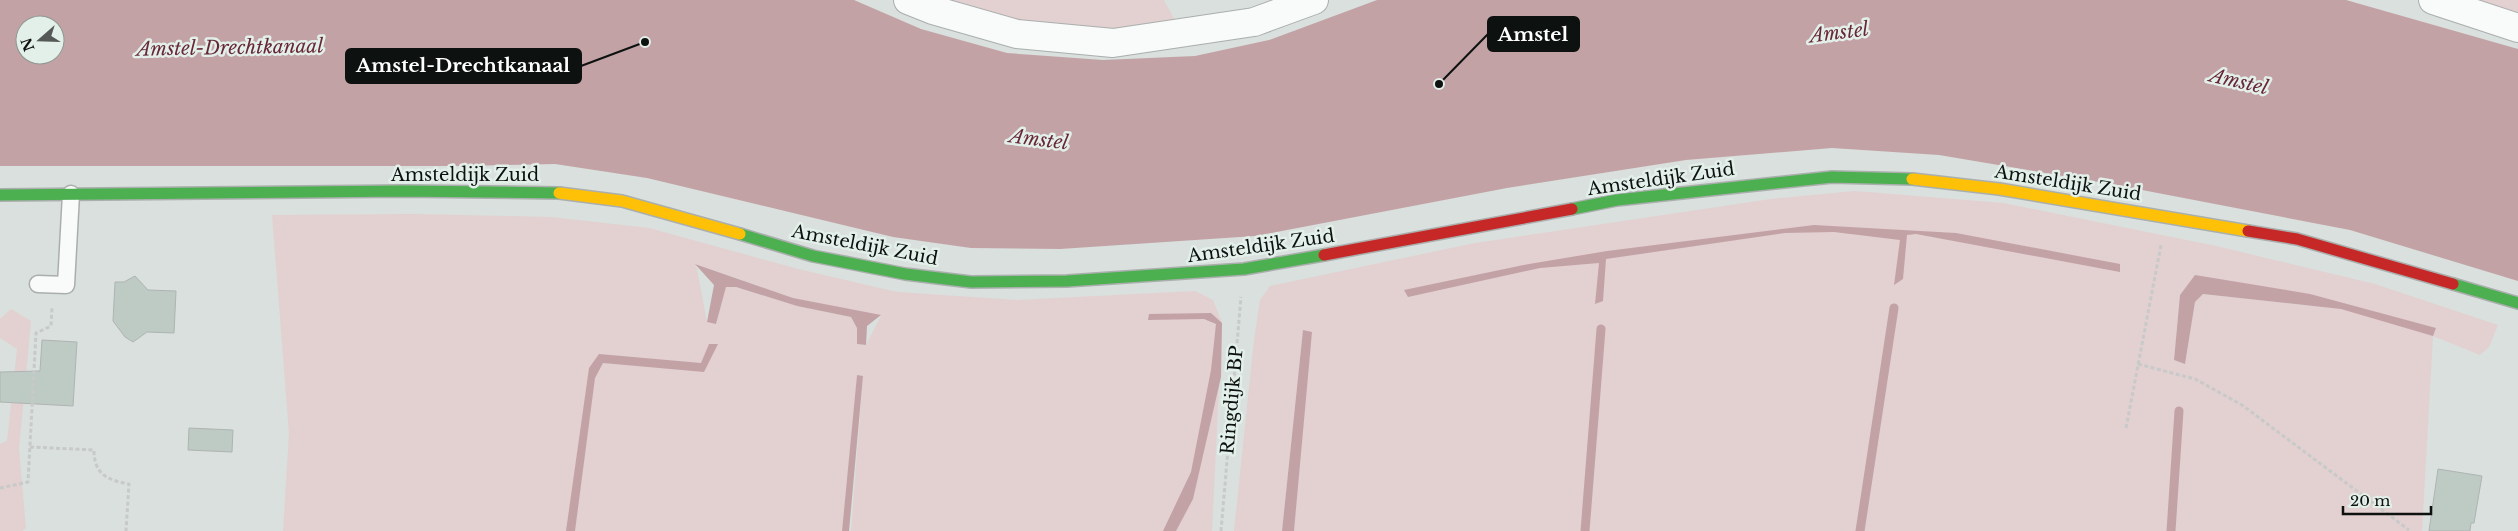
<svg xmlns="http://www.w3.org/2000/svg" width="2518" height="531" viewBox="0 0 2518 531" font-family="'Libre Baskerville',serif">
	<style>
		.green { fill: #e3d0d1; fill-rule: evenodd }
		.water { fill: #c3a2a6; fill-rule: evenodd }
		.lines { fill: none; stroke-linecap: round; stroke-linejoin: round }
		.stream { stroke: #c3a2a6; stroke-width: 9 }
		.building { fill: #becac4; stroke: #afb4b2 }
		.lane-casing { stroke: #aaafad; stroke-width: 19 }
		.street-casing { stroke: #aaafad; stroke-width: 30 }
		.fast-casing { stroke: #aaafad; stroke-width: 14 }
		.slow-casing { stroke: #aaafad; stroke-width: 14 }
		.jam-casing { stroke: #aaafad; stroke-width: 14 }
		.path { stroke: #c8cac9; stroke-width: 3; stroke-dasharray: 4 2.5; stroke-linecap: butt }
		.lane { stroke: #f9fafa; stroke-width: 16 }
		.street { stroke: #f9fafa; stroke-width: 28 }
		.fast { stroke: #4caf50; stroke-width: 11 }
		.slow { stroke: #ffc107; stroke-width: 11 }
		.jam { stroke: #c62828; stroke-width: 11 }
		.labels { text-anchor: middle; stroke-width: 5; stroke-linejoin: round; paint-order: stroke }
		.street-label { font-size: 18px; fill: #0d110f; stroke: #e3f0ea }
		.water-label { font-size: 19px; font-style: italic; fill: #682737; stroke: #e3f0ea }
		.leader { fill: none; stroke: #0d110f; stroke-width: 2 }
		.callout-dot { fill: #0d110f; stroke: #e3f0ea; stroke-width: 2 }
		.callout { fill: #0d110f; stroke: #0d110f; stroke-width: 2 }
		.callout-label { font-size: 19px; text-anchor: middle; font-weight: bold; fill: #fff }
	</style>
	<rect width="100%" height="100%" fill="#d9e0dd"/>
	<path class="green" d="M932,0H1164L1179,28L1102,34L983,19Z
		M2450,0H2518V20Z
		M1855,191L2003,203L2216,246L2375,284L2498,325L2489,347L2480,355L2433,336L2422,531H1294L1311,333L1303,330L1282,531H1234L1254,340L1260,300L1270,286L1475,243L1771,199ZM2195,275L2207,278L2312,306L2203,294L2195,302L2185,364L2174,360L2180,295Z
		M414,214L551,217L649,228L798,269L897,292L1017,300L1195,291L1213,300L1222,323L1212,531H851L863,377L857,375L842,531H283L289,433L272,215ZM696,264L793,298L881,316L866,345L857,344V328L851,317L797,306L736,287H726L716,324L707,322Z
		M11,309L31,321L19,449L26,528L22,531H0V444L7,441L17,349L0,338V319Z"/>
	<path class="water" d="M0,0H854L921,29L1007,53L1103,60L1195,56L1269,40L1377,0H2346L2518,49V281L2350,230L2116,185L1939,155L1832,148L1686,160L1507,188L1255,236L1060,249L971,248L893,237L647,178L555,164L461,166H0ZM25,25H55V55H25Z
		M1814,225L1956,233L2120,264V272L1916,234L1907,235L1903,279L1894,285L1900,240L1834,232L1785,233L1606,259L1603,301L1595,304L1599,263L1540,268L1408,297L1404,290L1529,264L1607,251Z
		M695,264L793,298L881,315L867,326L866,345L857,344V328L851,317L797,306L736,287H726L716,324L707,322L714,285Z
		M2195,275L2310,294L2436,328L2433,336L2341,309L2203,294L2195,302L2185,364L2174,360L2180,295Z
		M1211,313L1222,323L1221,377L1193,499L1176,531H1163L1191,472L1211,370L1216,324L1204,319L1148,320L1149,314Z
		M1303,330L1312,332L1294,531H1282Z
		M709,344H718L704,372L603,363L595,378L575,531H566L589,368L599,354L701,363Z
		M857,375L863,376L849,531H842Z"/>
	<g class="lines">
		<path class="stream" d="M1585,531L1601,329
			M1860,531L1894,308
			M2171,531L2179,411"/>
	</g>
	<path class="building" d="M135,276L148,290L176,291L174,333L147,332L133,342L125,337L113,321L115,282H124Z
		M42,340L77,342L73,406L0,402V372L40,371Z
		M189,428L233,430L232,452L188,450Z
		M2438,469L2482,476L2474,523H2471L2470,531H2429Z"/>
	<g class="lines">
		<g class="lane-casing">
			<path id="lane" d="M38,284L66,285L71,194"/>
		</g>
		<g class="street-casing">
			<path id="street" d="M908,0L933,10L1017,34L1113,43L1254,22L1314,0
				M2433,0L2518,28"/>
		</g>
		<g class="fast-casing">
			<path id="fast" d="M0,195L403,191L559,193
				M1572,209L1617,200L1832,177L1912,179
				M740,234L813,256L905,274L971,282L1067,281L1244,269L1324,255
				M2453,284L2518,303"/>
		</g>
		<g class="slow-casing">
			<path id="slow" d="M1912,179L1999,189L2248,231
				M559,193L622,201L740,234"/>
		</g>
		<g class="jam-casing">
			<path id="jam" d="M2248,231L2297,239L2453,284
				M1324,255L1572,209"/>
		</g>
		<path class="path" d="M2138,364L2195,379L2242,405L2409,530
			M2126,428L2161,245
			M30,447L94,450C94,475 108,480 129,484L126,531
			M0,488L28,482L36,333L51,326L52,308
			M1221,531L1241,297"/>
		<use href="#lane" class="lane"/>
		<use href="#street" class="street"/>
		<use href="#fast" class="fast"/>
		<use href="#slow" class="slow"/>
		<use href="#jam" class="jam"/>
	</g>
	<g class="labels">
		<g class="street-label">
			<text x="465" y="181">Amsteldijk Zuid</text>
			<text transform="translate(1661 179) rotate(-8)" y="6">Amsteldijk Zuid</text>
			<text transform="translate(2068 183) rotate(9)" y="6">Amsteldijk Zuid</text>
			<text transform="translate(865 245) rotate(11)" y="6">Amsteldijk Zuid</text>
			<text transform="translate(1261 246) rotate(-8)" y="6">Amsteldijk Zuid</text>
			<text transform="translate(1232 400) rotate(-85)" y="6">Ringdijk BP</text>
		</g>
		<g class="water-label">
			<text transform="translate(1839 32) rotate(-7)" y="7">Amstel</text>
			<text transform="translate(230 47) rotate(-1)" y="7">Amstel-Drechtkanaal</text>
			<text transform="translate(2239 81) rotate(13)" y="7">Amstel</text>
			<text transform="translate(1039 139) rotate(7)" y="7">Amstel</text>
		</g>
	</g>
	<path class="leader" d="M1439 84L1488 34M645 42L581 66"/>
	<g class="callout-dot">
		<circle cx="1439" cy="84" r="5"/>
		<circle cx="645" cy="42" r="5"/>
	</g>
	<g class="callout">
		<rect x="1488" y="17" width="91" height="34" rx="5"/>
		<rect x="346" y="49" width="235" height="34" rx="5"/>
	</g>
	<g class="callout-label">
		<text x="1533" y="41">Amstel</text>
		<text x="463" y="72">Amstel-Drechtkanaal</text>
	</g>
	<g transform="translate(40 40) rotate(250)"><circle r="24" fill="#e3f0ea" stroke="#8d9792"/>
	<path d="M0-4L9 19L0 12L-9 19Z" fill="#545957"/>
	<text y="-8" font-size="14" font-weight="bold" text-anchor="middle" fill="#0d110f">N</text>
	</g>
	<path d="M2343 506v8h88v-8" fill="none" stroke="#0d110f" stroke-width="2.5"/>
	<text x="2350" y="506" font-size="15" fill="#0d110f" stroke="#e3f0ea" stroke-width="4" paint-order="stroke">20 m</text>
</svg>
